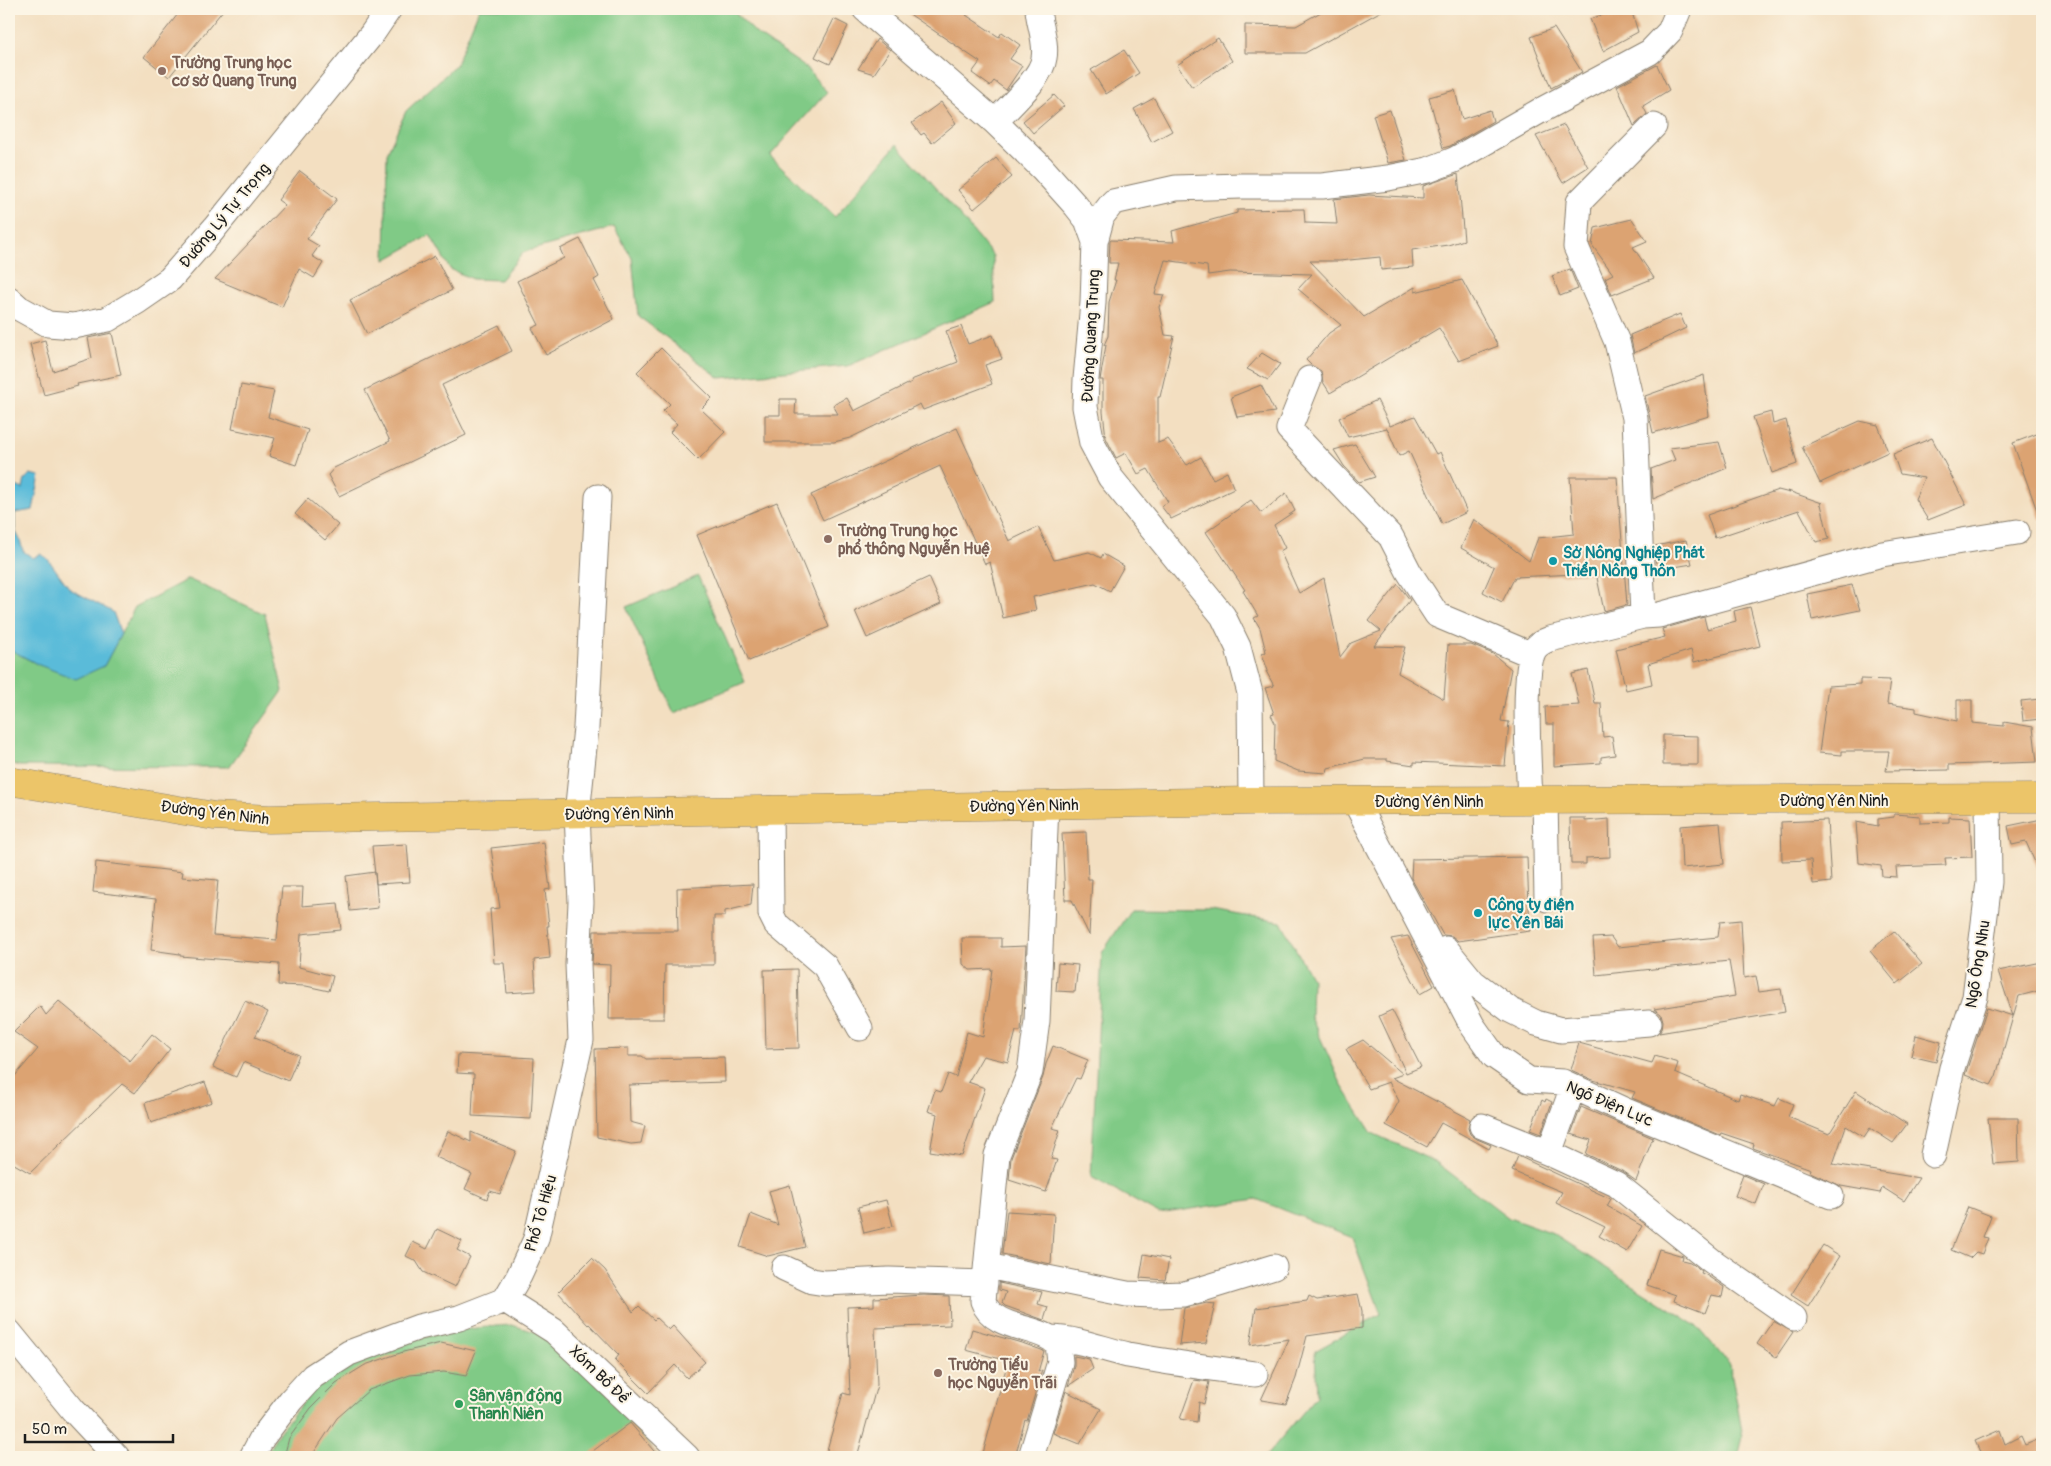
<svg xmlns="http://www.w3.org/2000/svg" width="2051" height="1466" viewBox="0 0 2051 1466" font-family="Pangolin,sans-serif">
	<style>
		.green { fill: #80ca86; stroke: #4e7351 }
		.water { fill: #5abbd9; stroke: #3b6c7a }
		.building { fill: #dca372 }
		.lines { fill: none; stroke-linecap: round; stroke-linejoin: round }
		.minor-casing { stroke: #887e6e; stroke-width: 27 }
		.major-casing { stroke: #887e6e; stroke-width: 29 }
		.minor { stroke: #fff; stroke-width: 25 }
		.major { stroke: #ecc569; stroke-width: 28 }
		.education-dot { fill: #8d6e63; stroke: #fcf5e5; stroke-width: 2 }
		.culture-dot { fill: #0f9aa8; stroke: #fcf5e5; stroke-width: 2 }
		.leisure-dot { fill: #2e9e5b; stroke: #fcf5e5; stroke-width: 2 }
		.labels { text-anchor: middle; stroke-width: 4; stroke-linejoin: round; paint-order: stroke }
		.education-label { font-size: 16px; font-weight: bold; fill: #785e54; stroke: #fcf5e5; text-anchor: start }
		.street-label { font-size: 16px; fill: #1c1c1c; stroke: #fcf5e5 }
		.culture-label { font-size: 16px; font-weight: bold; fill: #0d838f; stroke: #fcf5e5; text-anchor: start }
		.leisure-label { font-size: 16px; font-weight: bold; fill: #27864d; stroke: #fcf5e5; text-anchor: start }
	</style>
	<rect width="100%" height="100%" fill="#fcf5e5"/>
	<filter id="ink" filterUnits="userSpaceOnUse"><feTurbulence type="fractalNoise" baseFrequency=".02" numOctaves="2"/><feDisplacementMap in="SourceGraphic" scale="10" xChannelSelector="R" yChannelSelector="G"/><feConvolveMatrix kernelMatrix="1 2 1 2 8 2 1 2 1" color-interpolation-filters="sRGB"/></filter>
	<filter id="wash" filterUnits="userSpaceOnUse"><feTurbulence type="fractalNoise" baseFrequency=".0096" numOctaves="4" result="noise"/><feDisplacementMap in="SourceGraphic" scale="20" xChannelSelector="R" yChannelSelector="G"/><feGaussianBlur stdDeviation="1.12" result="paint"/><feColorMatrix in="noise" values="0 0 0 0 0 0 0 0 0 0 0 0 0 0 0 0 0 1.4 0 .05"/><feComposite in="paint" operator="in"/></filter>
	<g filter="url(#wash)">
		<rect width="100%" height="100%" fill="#f3dfc1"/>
		<path class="green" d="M479,9H731L758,35L805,67L827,92L770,156L835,217L897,144L967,224L993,256L995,302L848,366L720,378L638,316L632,258L614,227L524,252L500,280L472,279L450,269L430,235L385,260L387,153L406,111L456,65Z
			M698,576L745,682L674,713L626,607Z
			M188,579L265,614L283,691L229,767L20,766L9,764V649L39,665L104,666L135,607Z
			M1131,909L1211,910L1281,922L1312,979L1311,1017L1342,1086L1372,1133L1436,1162L1509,1218L1553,1234L1697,1326L1730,1365L1743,1437L1738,1457H1265L1317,1396L1315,1351L1381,1314L1352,1237L1256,1199L1159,1214L1091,1177L1102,953Z
			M512,1325C524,1329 541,1332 552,1340C590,1367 630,1420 659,1457H266C274,1436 283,1427 297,1410C304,1402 310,1393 317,1386C363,1344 452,1328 512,1325Z"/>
		<path class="water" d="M30,474L40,476L33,510L15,513V530L20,540L23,551L33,558L40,554L47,558L70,589L113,612L121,634L104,666L76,679L39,665L9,649V483L23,489L25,479Z"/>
		<g id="blocks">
			<path class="building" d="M182,9H224L169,77L144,57Z
				M902,9H971L966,15L999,37L1002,32L1020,45L1010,59L1022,66L1006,90L994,81L990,86L972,73L980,62Z
				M1326,9H1385L1305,53H1245V25L1296,26Z
				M1620,9H1631L1638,32L1603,51L1590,19Z
				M834,19L848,26L830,64L815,57Z
				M1554,28L1582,72L1551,88L1531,37Z
				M1218,38L1232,61L1192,87L1177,65Z
				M877,39L890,50L874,74L858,69Z
				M1124,50L1139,73L1106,94L1091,70Z
				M1657,65L1669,90L1643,106L1647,114L1634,126L1617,86Z
				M1455,90L1462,119L1490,110L1493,121L1450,146L1443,148L1429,97Z
				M1054,95L1064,106L1033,133L1023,121Z
				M1154,98L1172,131L1152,142L1134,109Z
				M941,102L956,123L932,143L924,133L921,135L912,123Z
				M1390,110L1406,160L1388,163L1373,115Z
				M1564,125L1588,167L1563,183L1536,136Z
				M996,158L1012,177L974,209L958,190Z
				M300,171L337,199L307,239L319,246L312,256L323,263L314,278L299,269L282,307L215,279L285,205L278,200Z
				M1458,174L1464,240L1448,245L1412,250L1413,267L1381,270L1380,257L1339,261H1310L1364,317L1415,287V292L1462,280L1498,346L1459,361L1439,328L1330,393L1323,382L1321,371L1311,365L1306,360L1329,333L1341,325L1298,289L1312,274L1230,272L1208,275L1207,266L1165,260L1155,294L1164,295L1159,307L1165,335L1174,336L1160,397H1158V443L1168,439L1187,465L1201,457L1213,479L1227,472L1234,489L1171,519L1161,506L1168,502L1148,469L1138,474L1126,453L1116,458L1106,438L1103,412V380H1100L1106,345H1104L1108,336L1109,302L1116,280H1114L1118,263H1109L1110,240L1174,242L1172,231L1237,213V210L1304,209L1305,223L1337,224L1334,199L1369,195L1423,198V186Z
				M1632,219L1647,241L1633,247L1654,278L1612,295L1605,278L1613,274L1592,245L1595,228Z
				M580,239L599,277L594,280L614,319L546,355L532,328L539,325L517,281L564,258L560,249Z
				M435,256L452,290L367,334L350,300Z
				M1570,269L1578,289L1560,296L1552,276Z
				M1680,314L1686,328L1634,353L1630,335Z
				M499,325L512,351L442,385L466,435L339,496L328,475L334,468L390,441L365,390Z
				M961,326L968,344L993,335L1002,359L985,365L992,384L923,410L920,404L850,438L834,442H765V415H780V399H796L795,414H838L833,405L847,398L854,411L912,382L911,380L958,362L946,331Z
				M112,333L121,375L77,384L78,386L44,395L30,344L45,340L53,371L92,358L88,338Z
				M661,348L712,398L701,409L725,432L698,460L670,432L677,424L663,411L670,404L637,372Z
				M1262,353L1280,364L1268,380L1247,369Z
				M1704,375L1709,416L1653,433L1645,396Z
				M241,385L274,391L268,417L308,430L296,465L269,456L275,438L232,429Z
				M1261,385L1275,412L1237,417L1231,397Z
				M1377,400L1390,426L1415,416L1436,454L1440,452L1467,512L1442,524L1409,451L1399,456L1387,428L1348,437L1339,418Z
				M1771,412L1773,424L1786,420L1797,464L1772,473L1753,417Z
				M1860,421L1878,425L1888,452L1820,483L1802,447Z
				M957,428L1009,541L1038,527L1054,560L1089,552L1101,558L1103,554L1124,566L1110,591L1095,583L1033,597L1036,610L1003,618L990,562L985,564L940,466L823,520L811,495Z
				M2042,432V519H2040L2013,443Z
				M1932,438L1966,505L1928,520L1915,499L1924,478L1900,474L1893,454Z
				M1719,442L1727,468L1653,499L1651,469L1675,460L1670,448Z
				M1355,444L1375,477L1359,482L1344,466L1334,450Z
				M1570,477H1617L1627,605L1604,611L1596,573L1515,577L1502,602L1483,592L1494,567L1461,548L1474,519L1529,561L1538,538L1574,534Z
				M1778,490L1790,493L1788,491L1822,503L1820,504H1821L1829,539L1816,542L1799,510L1715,538L1707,515Z
				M1286,493L1295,511L1274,525L1285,548L1280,551L1299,593L1324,578L1340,657L1351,643L1381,631L1369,621L1398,584L1410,600L1374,646L1405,647L1398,673L1444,699L1448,645H1471L1493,654L1511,669L1501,721L1509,722L1505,766L1414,762V765L1387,761V759H1365L1328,768L1327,773L1298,771L1274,761L1275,723L1271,715L1274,714L1265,688L1274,686L1266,671H1268L1262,654L1266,652L1260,628L1254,618L1258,616L1243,591L1245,590L1206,532L1251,500L1261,513Z
				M308,499L338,525L325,540L295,514Z
				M777,502L829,627L749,661L697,535Z
				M1686,540L1692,564L1656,570L1655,546Z
				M929,577L941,604L867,638L855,611Z
				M1852,585L1860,610L1812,620L1807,594Z
				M1750,607L1760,646L1694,662L1691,650L1648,664L1652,684L1626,690L1616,649L1665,637L1662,629L1704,617L1707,629L1736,621L1734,611Z
				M1588,670L1595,703H1601L1603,737L1612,736L1615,755L1601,757V763L1554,766V724H1546L1545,707L1579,705L1572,674Z
				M1860,679L1890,680L1887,704L1916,708V712L1957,721V700H1972V723L2004,726V722L2033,727L2037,762L1949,765V770L1886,771L1889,751H1842V755L1819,753L1828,686L1860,684Z
				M2040,699L2041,719L2023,721L2021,701Z
				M1663,735L1698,736V765H1663Z
				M1894,814L1920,816V823L1949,822V817L1970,818L1972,857L1945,858L1946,865L1896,867L1897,877L1882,876L1881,866L1859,863L1856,822L1878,826V819L1894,817Z
				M1570,818H1585V821L1609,819L1610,857L1586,858V864H1571Z
				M2042,819V878L2026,842L2012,845L2008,826Z
				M1827,820L1831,882L1813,884L1811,860L1782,861L1781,822Z
				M1720,823L1724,864L1682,868L1680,826Z
				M1086,832L1088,879H1092L1089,935L1072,900H1065L1062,833Z
				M544,842L550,889L545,890L549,926H547L550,958L534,960L536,991L507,993L504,963H494L490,909L500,908L491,848Z
				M407,844L410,882L376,884L372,846Z
				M1527,857L1530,931L1458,941L1452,936L1443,935L1411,878L1412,859Z
				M96,862L183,872L182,877L218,880L213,935L277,940L282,887H303L302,906L338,903L341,930L301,934L299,967L333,976L329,991L306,986L278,985L279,964L180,956V954L151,950L156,899L93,892Z
				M375,872L378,908L350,911L346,876Z
				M753,884L751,905L725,911V916H714V965H665L664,1019H609L610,965L592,964L594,931H678L677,888Z
				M1741,920L1744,978L1756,976L1759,992L1781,989L1785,1012L1659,1033L1662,1029L1663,1021L1661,1014L1654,1009L1735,996L1729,961L1596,975L1593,938L1611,937L1618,947L1718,937L1720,922Z
				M1894,931L1922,964L1897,984L1870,951Z
				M1408,936L1434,986L1420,994L1391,939Z
				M962,938H1001V947L1026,946L1021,1031H1016L1008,1062L983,1056L968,1082L985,1088L962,1156L930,1151L937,1114L928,1111L935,1090L941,1092L948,1074L956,1077L967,1032L983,1037L992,969L970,970L963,964Z
				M2042,962V990L2019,996L1996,1076L1991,1085L1965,1075L1987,1008L2013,1016L1998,971Z
				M1058,963L1078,965L1075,992L1056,991Z
				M797,969L799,1048L766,1049L764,970Z
				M59,1001L130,1061L152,1034L170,1049L135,1093L122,1084L30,1173L9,1161V1083L38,1049L14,1032L40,1006L46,1015Z
				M245,1001L268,1012L255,1037L299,1055L288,1081L243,1062L236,1077L213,1067Z
				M1392,1010L1421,1067L1406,1073L1379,1016Z
				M1916,1035L1941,1042L1936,1062L1911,1056Z
				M1363,1040L1403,1074L1392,1078L1470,1119L1468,1128L1470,1134L1477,1139L1491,1145L1489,1149L1441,1123L1427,1147L1386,1125L1399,1101L1389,1082L1369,1089L1346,1049Z
				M1579,1043L1652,1063L1655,1056L1678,1063L1675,1073L1738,1100L1740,1094L1775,1106L1779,1098L1793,1104L1788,1117L1829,1134L1856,1091L1907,1124L1893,1143L1870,1128L1864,1137L1846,1126L1833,1164L1919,1178L1904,1201L1882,1187L1880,1193L1841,1186L1810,1172L1811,1169L1753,1148L1754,1144L1721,1133L1720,1135L1632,1098L1635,1092L1593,1080L1571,1070Z
				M1053,1046L1088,1060L1080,1079L1076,1078L1052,1128L1060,1130L1051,1159L1057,1160L1046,1192L1009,1180L1011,1158L1043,1077L1046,1064Z
				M628,1048V1056H642L646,1059L724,1057L725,1082L629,1085L630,1122L645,1126L641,1143L631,1144L597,1137L595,1049Z
				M458,1054L534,1058L531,1119L472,1116L474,1074L457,1073Z
				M205,1082L212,1102L151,1123L145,1103Z
				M1546,1099L1552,1102L1541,1134L1530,1130L1542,1100L1545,1102Z
				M1581,1107L1653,1138L1636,1181L1622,1171L1586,1154L1591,1140L1571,1134Z
				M1988,1118H2018L2019,1162L1993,1164Z
				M448,1131L471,1142V1132L516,1151L500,1194L490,1191L487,1199L465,1189L472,1174L436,1157Z
				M1518,1156L1611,1199L1607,1206L1642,1226L1627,1252L1599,1236L1605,1227L1556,1203L1562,1192L1512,1171Z
				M1743,1175L1764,1184L1756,1204L1735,1196Z
				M790,1185L805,1247L768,1256L740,1247L751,1214L778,1225L769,1191Z
				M886,1200L893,1226L864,1233L858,1207Z
				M1968,1207L1991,1216L1983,1237L1988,1238L1982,1254L1976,1252L1970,1258L1951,1250Z
				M1007,1211L1054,1214L1051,1264L1002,1254Z
				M437,1229L462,1241L457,1250L470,1257L455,1287L423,1272L416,1261L406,1256L413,1242L427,1249Z
				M1823,1245L1840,1256L1808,1306L1791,1295Z
				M1659,1249L1683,1256L1682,1260L1690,1262L1702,1271L1701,1273L1706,1275L1724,1287L1722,1297L1712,1295L1705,1313L1674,1301L1676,1295L1647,1285Z
				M1144,1254L1169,1259L1165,1280L1140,1278Z
				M592,1258L605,1270L633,1312L639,1306L654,1320L656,1318L669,1330L673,1326L705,1362L687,1378L675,1365L648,1393L615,1360L619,1355L589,1324L588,1325L558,1292Z
				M999,1283L1042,1292L1038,1304L1048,1307L1044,1320L1005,1306L1002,1303L1006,1292L999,1290Z
				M1358,1294L1362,1311V1328L1307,1336L1296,1378L1286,1404L1261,1400L1289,1339L1250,1345L1256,1308L1307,1301L1309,1296L1317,1300Z
				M924,1295L949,1296L950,1325L875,1328L877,1385L857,1457H825L843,1393L850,1395L847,1307L874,1306V1298Z
				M1207,1303L1215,1304L1206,1343L1179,1345L1184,1308Z
				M1773,1321L1793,1332L1776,1357L1757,1344Z
				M972,1329L1025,1344L1044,1351L1038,1372L1042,1370L1027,1421L1025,1420L1015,1457H982L1008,1361L966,1350Z
				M441,1343L476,1351L466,1376L444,1372L410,1375L369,1390L337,1418L311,1457H284L289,1438L311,1408L336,1383L365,1365L403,1352Z
				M1074,1356L1089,1359L1093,1369L1068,1386L1074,1366Z
				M1194,1380L1209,1382L1204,1404L1199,1402L1197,1422L1180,1419Z
				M1066,1391L1101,1409L1080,1444L1053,1433Z
				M630,1423L659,1457H585Z
				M2000,1430L2005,1444L2021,1436L2025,1445L2042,1438V1457H1975L1981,1454L1975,1441Z"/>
		</g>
	</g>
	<g filter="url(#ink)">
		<use href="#blocks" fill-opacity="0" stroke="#887e6e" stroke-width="1"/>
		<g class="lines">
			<g class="minor-casing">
				<path id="minor" d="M865,9L995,122L1042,168L1076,206L1087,220L1095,242L1093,303L1086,379L1085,407L1092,443L1110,477L1223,616L1238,647L1250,693L1251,801
					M995,122C1008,107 1042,78 1044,58C1047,42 1039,25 1038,9
					M1095,242L1102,216L1113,202L1176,188L1241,186H1322L1388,178L1428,170L1454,160L1538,112L1650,52L1670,31L1679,9
					M9,299L19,308L48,324L74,326L108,319L138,301L170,279L213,230L372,34L389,9
					M1309,379L1289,429L1391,537L1409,572L1437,615L1532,655
					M1643,616L1635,418L1617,342L1576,247L1579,202L1654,126
					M1530,800C1529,772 1522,670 1534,650C1538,644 1544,641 1550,639L1643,616L1659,615L1882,554L2017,532
					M1545,800L1547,899
					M1355,801L1472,1025L1494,1056L1529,1080L1563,1082L1626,1111L1831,1196
					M770,809L771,914L776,924L825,966L860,1028
					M1446,949L1473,982L1510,1010L1536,1023L1561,1030L1649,1023
					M1482,1126L1549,1153L1616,1184L1712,1261L1794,1318
					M1549,1153L1573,1087
					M1933,1155L1952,1068L1975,997L1989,882L1988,799
					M987,1266L1127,1294L1155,1295L1184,1294L1199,1290L1274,1267
					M784,1268L812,1281L825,1283L889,1280L985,1283
					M505,1300L554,1331L687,1457
					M9,1332L73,1410L117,1457
					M1052,1338C1079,1339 1102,1349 1128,1355C1170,1363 1212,1368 1255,1374
					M252,1457L262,1438L291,1400L313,1376L349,1353L419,1327L459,1318L505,1300L519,1276L536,1239L581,1040L578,964L581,902L577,814L586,728L598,497
					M1031,1457L1060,1362L1058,1344C1040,1325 993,1331 983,1301L997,1155L1030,1072L1037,1021L1046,805"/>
			</g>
			<g class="major-casing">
				<path id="major" d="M9,781L214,816L269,819L1251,801L2042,798"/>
			</g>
			<use href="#minor" class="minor"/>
			<use href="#major" class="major"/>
		</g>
	</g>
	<g class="education-dot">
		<circle cx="162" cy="71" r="5"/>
		<circle cx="828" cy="539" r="5"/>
		<circle cx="938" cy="1373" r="5"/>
	</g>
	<g class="culture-dot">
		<circle cx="1553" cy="561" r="5"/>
		<circle cx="1478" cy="913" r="5"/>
	</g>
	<circle class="leisure-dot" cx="459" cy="1404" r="5"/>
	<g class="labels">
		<g class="education-label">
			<text x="172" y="68">Trường Trung học<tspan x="172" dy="18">cơ sở Quang Trung</tspan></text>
			<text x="838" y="536">Trường Trung học<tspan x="838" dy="18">phổ thông Nguyễn Huệ</tspan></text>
			<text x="948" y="1370">Trường Tiểu<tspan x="948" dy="18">học Nguyễn Trãi</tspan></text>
		</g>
		<g class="street-label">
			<text transform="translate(224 215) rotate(-50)" y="6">Đường Lý Tự Trọng</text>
			<text transform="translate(1090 336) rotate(-87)" y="6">Đường Quang Trung</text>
			<text x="1834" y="806">Đường Yên Ninh</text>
			<text x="1429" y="807">Đường Yên Ninh</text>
			<text transform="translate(1024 805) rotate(-1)" y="6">Đường Yên Ninh</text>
			<text transform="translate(215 812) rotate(7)" y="6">Đường Yên Ninh</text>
			<text transform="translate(619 813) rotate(-1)" y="6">Đường Yên Ninh</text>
			<text transform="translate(1977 964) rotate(-81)" y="6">Ngõ Ông Nhu</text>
			<text transform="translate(1610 1103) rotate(23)" y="6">Ngõ Điện Lực</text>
			<text transform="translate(540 1213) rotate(-74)" y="6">Phố Tô Hiệu</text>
			<text transform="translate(600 1374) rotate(44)" y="6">Xóm Bồ Đề</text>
		</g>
		<g class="culture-label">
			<text x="1563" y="558">Sở Nông Nghiệp Phát<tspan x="1563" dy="18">Triển Nông Thôn</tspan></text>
			<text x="1488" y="910">Công ty điện<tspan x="1488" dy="18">lực Yên Bái</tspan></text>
		</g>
		<g class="leisure-label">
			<text x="469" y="1401">Sân vận động<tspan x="469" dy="18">Thanh Niên</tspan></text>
		</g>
	</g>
	<rect width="2051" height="1466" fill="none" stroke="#fcf5e5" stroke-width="30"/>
	<path d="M25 1434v8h148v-8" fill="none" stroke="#1c1c1c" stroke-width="2.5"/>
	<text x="32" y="1434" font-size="15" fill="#1c1c1c" stroke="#fcf5e5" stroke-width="4" paint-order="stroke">50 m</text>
</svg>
